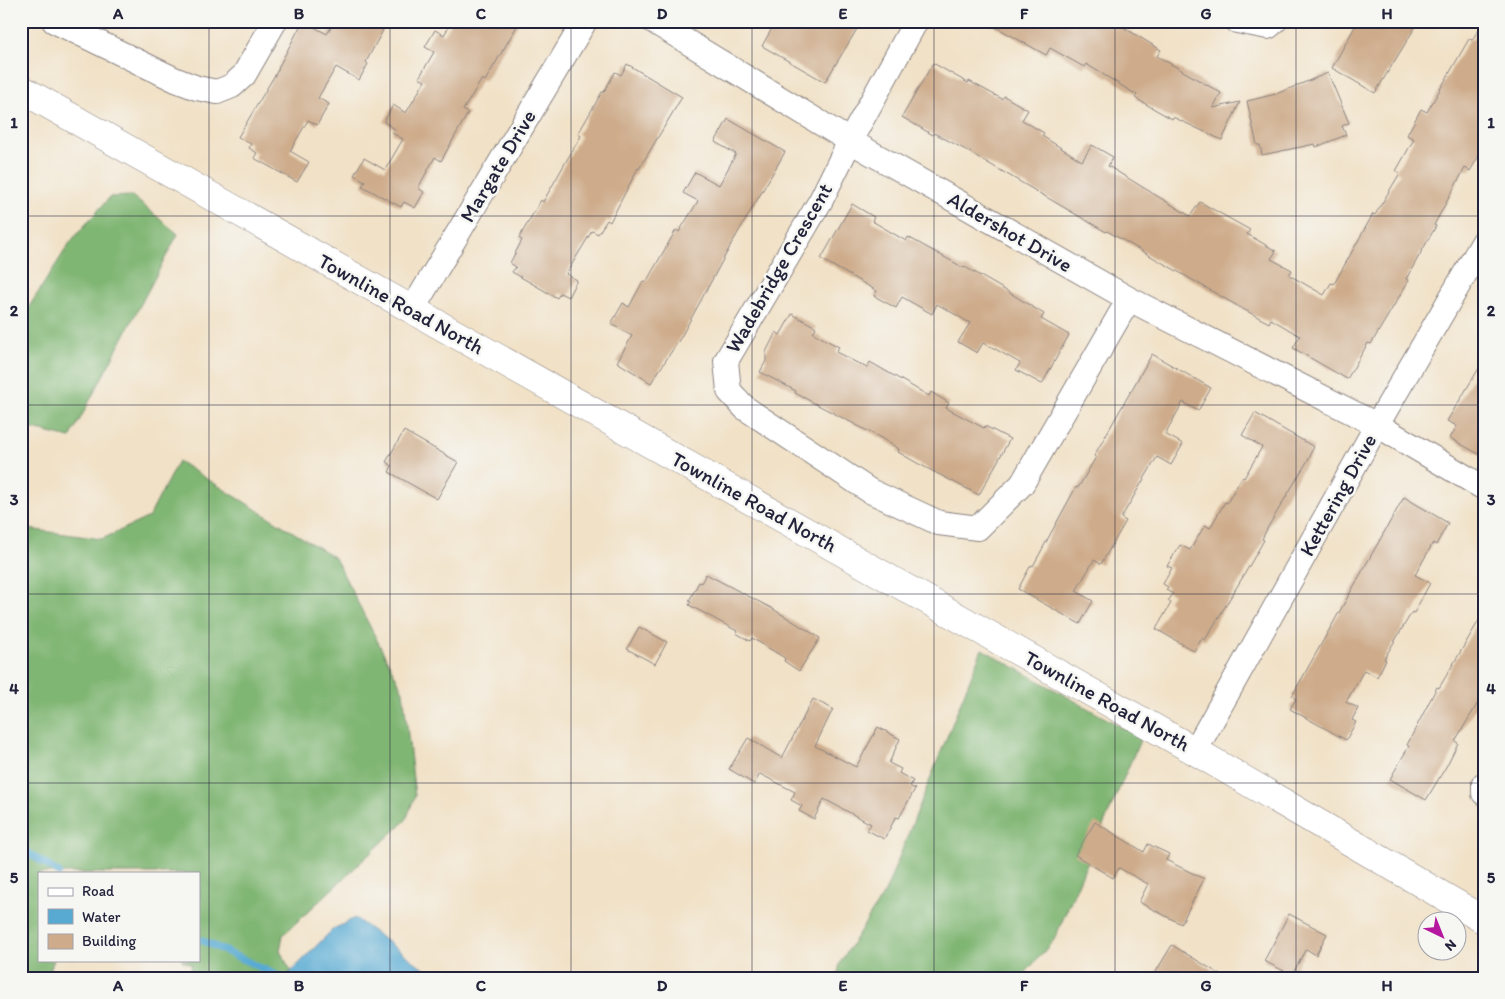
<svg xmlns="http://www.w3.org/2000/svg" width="1505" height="999" viewBox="0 0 1505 999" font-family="Itim,sans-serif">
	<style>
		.forest { fill: #80b673; stroke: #516c57 }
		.water { fill: #58aad3; stroke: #3d6687 }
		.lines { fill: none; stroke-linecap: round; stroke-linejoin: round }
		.stream { stroke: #58aad3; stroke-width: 7 }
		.building { fill: #ceac8b }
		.minor-casing { stroke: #8a8280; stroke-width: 26 }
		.secondary-casing { stroke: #8a8280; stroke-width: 29 }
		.minor { stroke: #fff; stroke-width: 24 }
		.secondary { stroke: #fff; stroke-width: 28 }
		.grid { fill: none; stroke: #22223b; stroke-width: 1; stroke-opacity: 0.55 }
		.labels { text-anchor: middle; stroke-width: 5; stroke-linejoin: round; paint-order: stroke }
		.street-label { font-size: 21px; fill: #22223b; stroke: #f6f6f2 }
		.neatline { fill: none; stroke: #22223b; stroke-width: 2 }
		.grid-label { font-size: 16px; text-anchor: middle; font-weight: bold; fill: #22223b }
	</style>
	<rect width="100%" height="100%" fill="#f6f6f2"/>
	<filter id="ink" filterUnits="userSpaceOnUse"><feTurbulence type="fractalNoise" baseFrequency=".02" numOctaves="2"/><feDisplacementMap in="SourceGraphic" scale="10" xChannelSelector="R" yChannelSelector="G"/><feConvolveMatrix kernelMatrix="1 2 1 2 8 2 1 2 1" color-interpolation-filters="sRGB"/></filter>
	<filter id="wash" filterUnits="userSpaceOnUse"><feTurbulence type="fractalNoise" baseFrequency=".0096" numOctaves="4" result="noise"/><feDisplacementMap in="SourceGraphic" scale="20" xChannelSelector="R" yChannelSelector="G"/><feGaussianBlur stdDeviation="1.12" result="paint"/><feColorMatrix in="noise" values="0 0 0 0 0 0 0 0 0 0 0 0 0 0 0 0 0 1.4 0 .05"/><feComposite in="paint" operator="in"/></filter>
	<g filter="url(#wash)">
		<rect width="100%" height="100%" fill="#f1e1c6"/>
		<path class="forest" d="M132,196L178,234L70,438L21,426V312L25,313L71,241L110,197Z
			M178,461L335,558L403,691L415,796L406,820L283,935L280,951L291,971L285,978H185L192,965L181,960H199V873H39V960H54L47,978H21V528L102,539L149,517Z
			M982,649L1141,738L1054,940L1021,978H837L840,963L886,890Z"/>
		<path class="water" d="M355,918L422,967L448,978H285L332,930Z"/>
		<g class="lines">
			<path class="stream" d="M21,848L59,873
				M199,939L283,978"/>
		</g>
		<g id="blocks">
			<path class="building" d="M303,21L327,34L335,21H367L383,30L366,62L368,64L359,80L336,67L318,98L329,104L317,125L308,120L290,151L309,162L297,182L254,158L257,153L249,148L251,144L238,137L279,68H278Z
				M452,21H520L485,81L482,79L463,110L468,113L441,161L435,157L418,188L424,192L415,208L404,202L401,207L362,186L365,181L354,175L364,158L385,170L403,139L392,133L395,129L384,122L393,105L406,113L425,81L419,78L434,52L425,47L435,30L444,35Z
				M776,21H844L857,29L825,82L762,46Z
				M985,21H1113L1161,50L1157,56L1221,93L1213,108L1240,102L1222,140L1173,117L1172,119L1135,98L1137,95L1086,64L1084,67L1050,48L1046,55Z
				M1358,21H1419L1375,93L1332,68Z
				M1484,21V147L1470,171L1465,168L1434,225L1436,226L1406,279L1409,280L1396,302L1371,344L1368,343L1347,379L1293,348L1300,336L1271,319L1269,323L1243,309L1107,231L1106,232L964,149L934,133L933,135L902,117L933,63L968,83L969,81L1002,99L1004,96L1028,110L1022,120L1044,133L1042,136L1082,161L1092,145L1113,157L1108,166L1190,216L1200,202L1250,230L1247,234L1276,251L1271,259L1292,270L1289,275L1324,295L1331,283L1334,284L1373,214L1375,215L1400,173L1396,171L1414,139L1407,135L1421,109L1427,112L1469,39L1472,40Z
				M627,64L682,97L639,169L638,168L610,222L607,220L598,234L592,231L566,274L577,280L568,297L560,293L557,298L512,272L516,267L510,263L522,240L519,238L541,200L543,202L568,158L581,136L578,134L602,92H604L615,72L621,75Z
				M1328,73L1349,123L1342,126L1346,135L1316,147L1315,144L1262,155L1260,145H1257L1247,101L1276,94Z
				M728,119L785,152L732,243L681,337L651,383L617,362L632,336L611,324L623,303L629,307L643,281L646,282L676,230L679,232L698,201L683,193L695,172L719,185L736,154L715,142Z
				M852,204L874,217L872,221L906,241L908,237L964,268L965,267L1010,293L1044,314L1041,319L1069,335L1042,384L1016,370L1020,363L990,346V347L983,343L977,353L958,342L970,323L937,304L932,314L902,297L896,308L874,296L877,291L821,259Z
				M792,314L816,327L813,333L839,347L836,352L867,368L870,362L929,396L931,392L949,403L946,408L984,428L985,426L1010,439L979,495L917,463L898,452L899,449L881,438L795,393L796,391L760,372L766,361V352L776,332L780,335Z
				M1152,354L1211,388L1198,411L1183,402L1165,434L1183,444L1171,465L1157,457L1121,518L1126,521L1101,564L1094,560L1076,591L1093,601L1080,624L1018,589L1031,565L1033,566L1076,487L1078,488L1096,457L1094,456Z
				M1484,360V457L1450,438L1457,426L1447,421Z
				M1255,413L1314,447L1310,454L1311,455L1268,527L1262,539L1264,540L1244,575L1205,640L1202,638L1194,651L1156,629L1171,603L1168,601L1173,594L1166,590L1168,587L1163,584L1172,568L1167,566L1180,545L1190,550L1205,525L1210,528L1225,502L1227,503L1242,477L1244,478L1262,447L1242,435Z
				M404,431L458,462L437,499L389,472L392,466L386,462Z
				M1404,497L1448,523L1436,545L1433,543L1415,575L1430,583L1414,613L1412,612L1384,659L1386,660L1377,677L1364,670L1346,702L1358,708L1352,720L1356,722L1346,740L1290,709L1296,699L1292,696Z
				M706,574L773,609L820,638L799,671L784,661L785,658L752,638L750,641L736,633L737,631L689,605L691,602L689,601L699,582L701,583Z
				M1484,612V706L1478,703L1455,741L1458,743L1447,765L1426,800L1390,779L1409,746L1407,745L1437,687L1439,688Z
				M639,627L667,642L655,664L627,649Z
				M813,699L833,709L815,746L856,767L878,727L900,739L889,763L901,769L899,773L913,781L910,786L915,789L899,818L896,817L884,839L867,830L871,824L824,799L814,819L799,811L802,806L791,800L795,792L760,774L754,784L729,769L748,738L782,758Z
				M1095,822L1144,852L1148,844L1169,854L1166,860L1204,879L1181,924L1139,902L1148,884L1119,868L1113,878L1075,855Z
				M1289,914L1327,934L1316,955L1306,949L1292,975L1264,961Z
				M1172,945L1226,978H1152Z"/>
		</g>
	</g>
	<g filter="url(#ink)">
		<use href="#blocks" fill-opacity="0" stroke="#8a8280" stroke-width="1"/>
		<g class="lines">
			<g class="minor-casing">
				<path id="minor" d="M54,21L176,80L197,88L217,92L232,86L244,75L275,21
					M653,21L850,141L1129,299L1377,425L1484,488
					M916,21L850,141L821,200L726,361L729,391L745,408L870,491L939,523L978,528L1022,484L1129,299
					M1237,21L1268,27L1275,21
					M412,310L585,21
					M1195,751L1377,425L1484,241
					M1484,784V793"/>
			</g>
			<g class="secondary-casing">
				<path id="secondary" d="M21,89L1195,751L1484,920"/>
			</g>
			<use href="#minor" class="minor"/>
			<use href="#secondary" class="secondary"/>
		</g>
	</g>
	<path class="grid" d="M209,21V978M390,21V978M571,21V978M752,21V978M934,21V978M1115,21V978M1296,21V978M21,216H1484M21,405H1484M21,594H1484M21,783H1484"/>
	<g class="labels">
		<g class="street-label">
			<text transform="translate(498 166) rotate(-59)" y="7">Margate Drive</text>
			<text transform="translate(1010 232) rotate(30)" y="7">Aldershot Drive</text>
			<text transform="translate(779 268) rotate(-60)" y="7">Wadebridge Crescent</text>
			<text transform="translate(401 304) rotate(29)" y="7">Townline Road North</text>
			<text transform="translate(1338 495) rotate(-61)" y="7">Kettering Drive</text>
			<text transform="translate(754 502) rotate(29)" y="7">Townline Road North</text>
			<text transform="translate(1107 701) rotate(29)" y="7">Townline Road North</text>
		</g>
	</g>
	<rect width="1505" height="999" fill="none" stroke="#f6f6f2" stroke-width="55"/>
	<rect x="38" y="872" width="162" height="90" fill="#f6f6f2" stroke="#a1a1a9"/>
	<rect x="48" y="888" width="25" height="8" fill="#ffffff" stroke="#a1a1a9"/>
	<text x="82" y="896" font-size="15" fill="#22223b">Road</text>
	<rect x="48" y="909" width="25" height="15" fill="#58aad3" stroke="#a1a1a9"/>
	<text x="82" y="922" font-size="15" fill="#22223b">Water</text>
	<rect x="48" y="934" width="25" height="15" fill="#ceac8b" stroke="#a1a1a9"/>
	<text x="82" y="946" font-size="15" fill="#22223b">Building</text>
	<g transform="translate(1442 936) rotate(137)"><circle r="24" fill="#f6f6f2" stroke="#a1a1a9"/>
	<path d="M0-4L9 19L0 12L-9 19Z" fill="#b5179e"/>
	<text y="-8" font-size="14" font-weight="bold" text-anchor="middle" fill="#22223b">N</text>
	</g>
	<rect x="28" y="28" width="1450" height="944" class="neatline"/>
	<g class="grid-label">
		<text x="118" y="19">A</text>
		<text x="299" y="19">B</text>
		<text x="481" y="19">C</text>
		<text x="662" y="19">D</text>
		<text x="843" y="19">E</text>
		<text x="1024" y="19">F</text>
		<text x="1206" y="19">G</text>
		<text x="1387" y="19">H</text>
		<text x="14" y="128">1</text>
		<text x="1491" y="128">1</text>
		<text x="14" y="316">2</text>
		<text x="1491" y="316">2</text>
		<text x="14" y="505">3</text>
		<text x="1491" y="505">3</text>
		<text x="14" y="694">4</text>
		<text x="1491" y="694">4</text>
		<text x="14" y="883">5</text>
		<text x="1491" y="883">5</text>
		<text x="118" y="991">A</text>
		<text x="299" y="991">B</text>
		<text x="481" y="991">C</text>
		<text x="662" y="991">D</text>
		<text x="843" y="991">E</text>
		<text x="1024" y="991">F</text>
		<text x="1206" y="991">G</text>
		<text x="1387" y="991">H</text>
	</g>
</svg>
